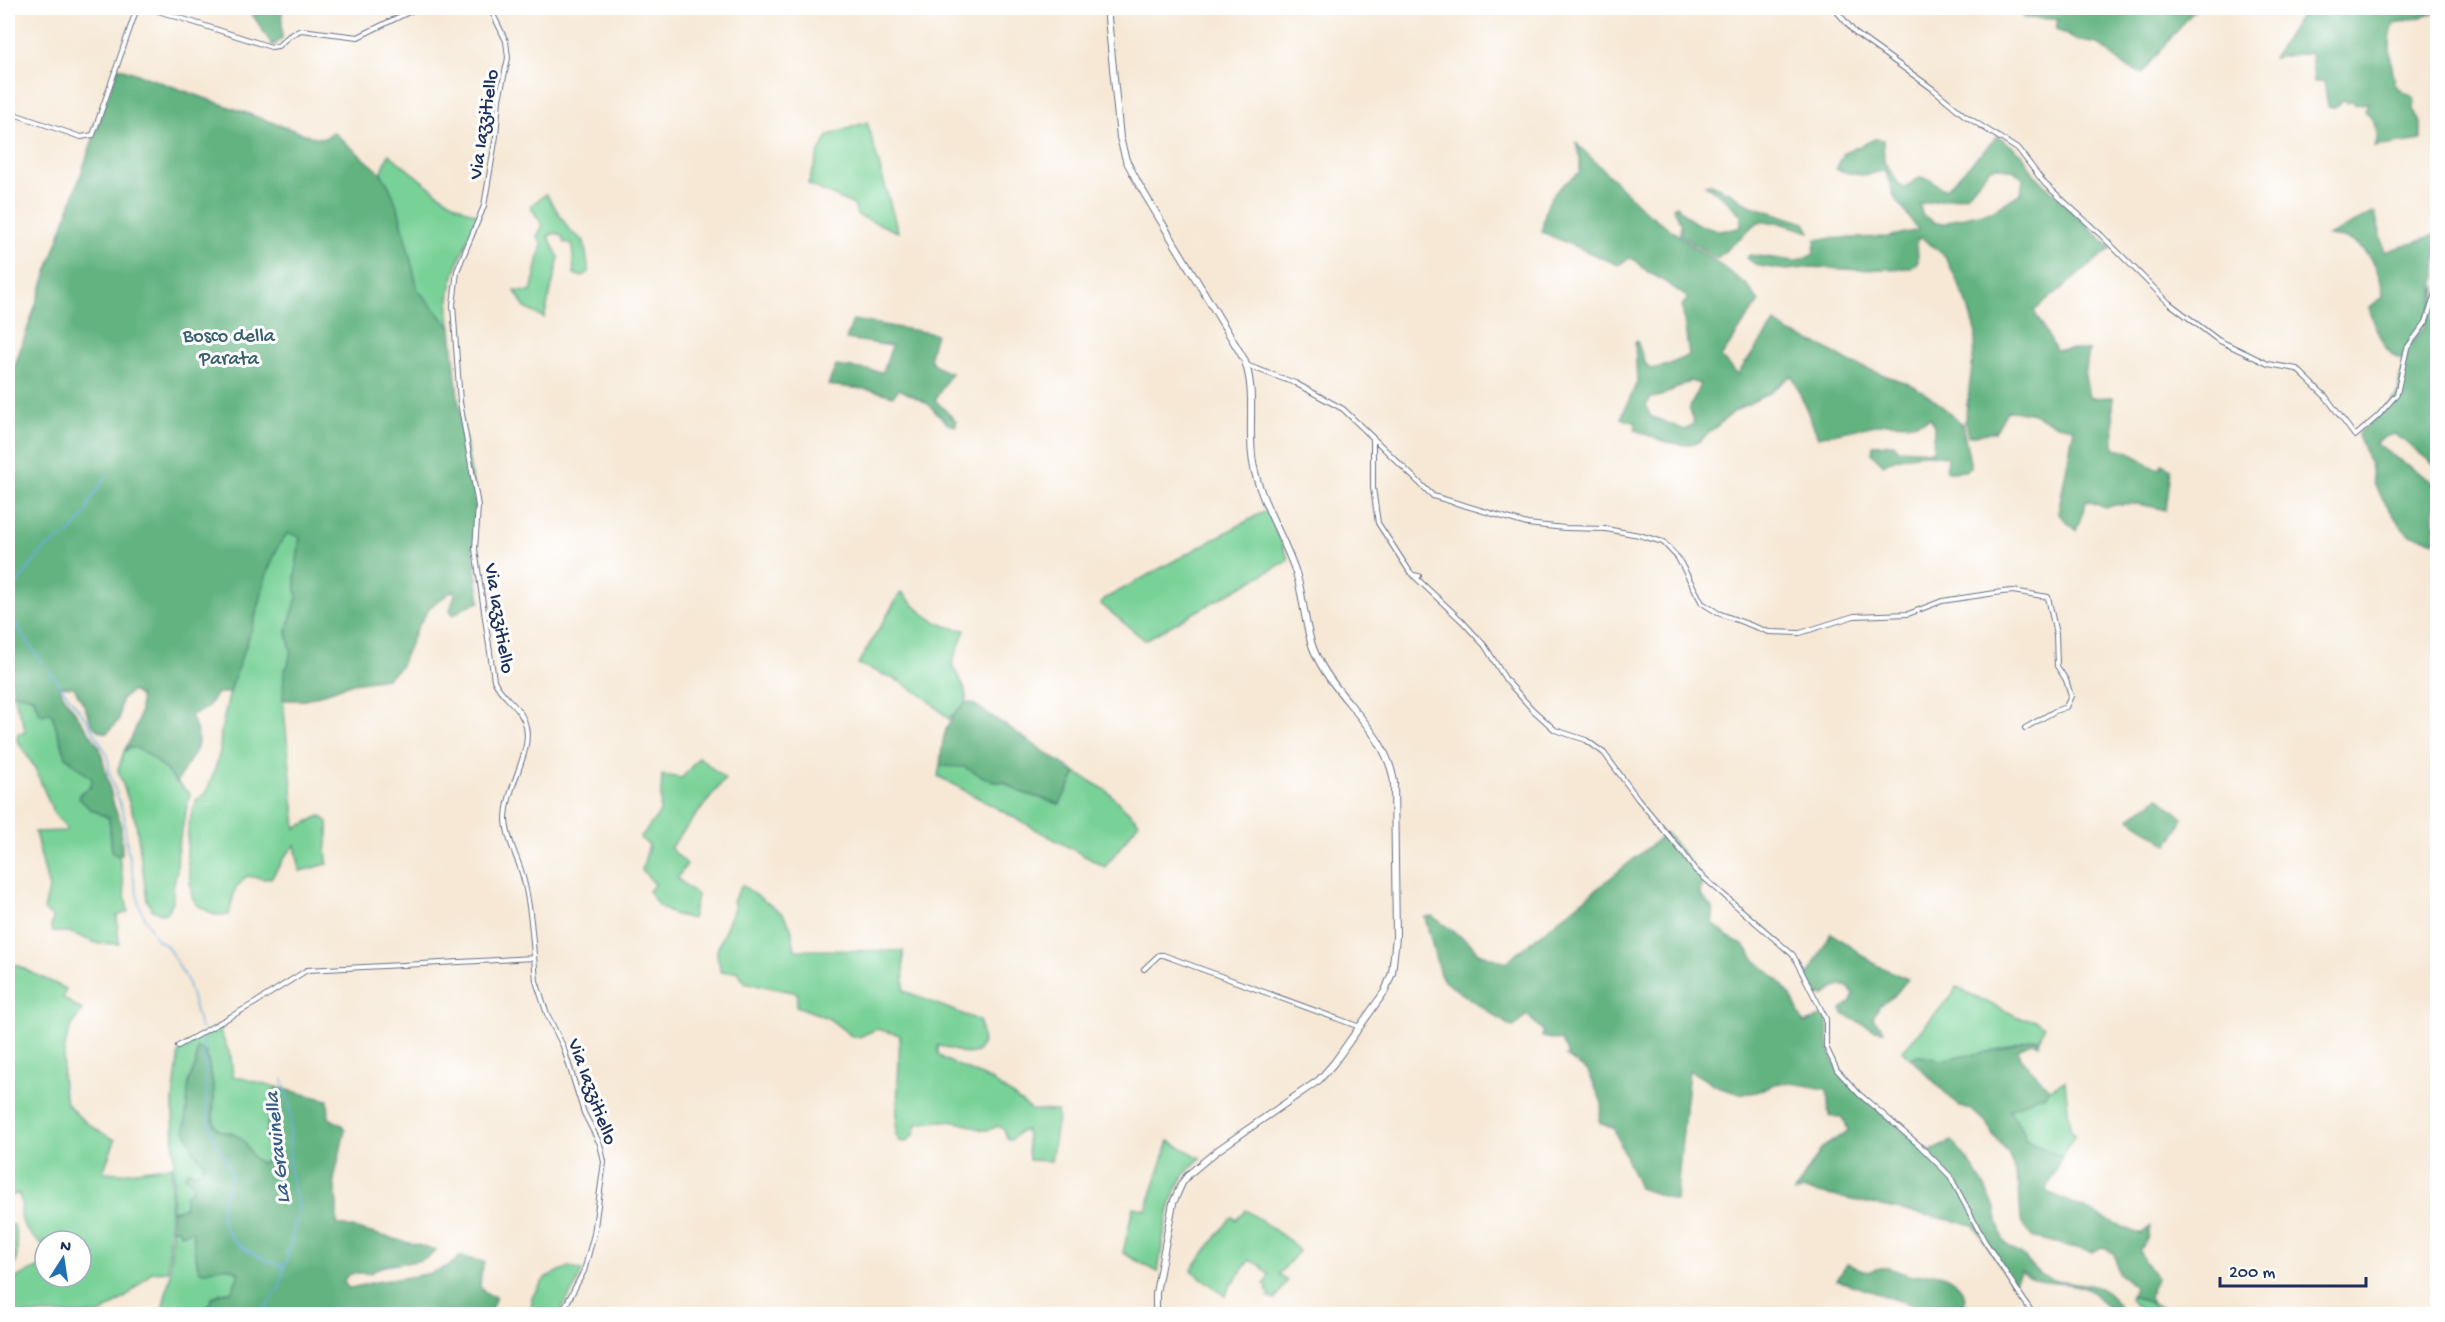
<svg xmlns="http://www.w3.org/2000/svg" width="2445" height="1322" viewBox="0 0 2445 1322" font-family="'Gochi Hand',sans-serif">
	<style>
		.green { fill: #78d197; stroke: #4a807a; stroke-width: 1.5 }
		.forest { fill: #62b380; stroke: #3e716f; stroke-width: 1.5; fill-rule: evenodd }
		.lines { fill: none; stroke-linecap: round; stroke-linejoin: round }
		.stream { stroke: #6cafe1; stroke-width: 1.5 }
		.street-casing { stroke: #687088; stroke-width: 6 }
		.secondary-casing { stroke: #687088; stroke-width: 8 }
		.street { stroke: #fff; stroke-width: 4 }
		.secondary { stroke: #fff; stroke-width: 6 }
		.labels { text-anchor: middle; stroke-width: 6; stroke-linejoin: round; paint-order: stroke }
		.street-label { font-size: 20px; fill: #1b2f5e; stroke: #fff }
		.park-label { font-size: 20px; fill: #37606f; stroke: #fff }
		.water-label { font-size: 21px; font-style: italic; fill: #375c8c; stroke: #fff }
	</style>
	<rect width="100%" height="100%" fill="#fff"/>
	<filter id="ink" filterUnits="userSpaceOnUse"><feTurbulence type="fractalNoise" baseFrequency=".0167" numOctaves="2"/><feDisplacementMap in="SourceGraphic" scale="12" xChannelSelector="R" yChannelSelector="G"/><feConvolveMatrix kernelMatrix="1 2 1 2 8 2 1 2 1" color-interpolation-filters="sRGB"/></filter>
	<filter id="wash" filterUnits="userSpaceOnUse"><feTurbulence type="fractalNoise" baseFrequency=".008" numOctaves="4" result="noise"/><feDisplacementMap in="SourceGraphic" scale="24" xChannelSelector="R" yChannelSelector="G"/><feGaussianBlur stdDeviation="1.35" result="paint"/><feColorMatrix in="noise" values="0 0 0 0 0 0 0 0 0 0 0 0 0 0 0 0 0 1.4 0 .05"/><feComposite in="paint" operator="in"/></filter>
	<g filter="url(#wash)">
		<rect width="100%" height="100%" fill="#f6e8d5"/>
		<path class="green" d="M867,122L898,232L857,215L854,205L808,184L819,152L829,135Z
			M389,154C413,173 450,207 479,215C464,250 441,289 451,328L418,290L398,208L381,173Z
			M546,194L570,231L584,241L589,272L582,277L574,274L572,244L565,243L561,235L556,233L548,236L559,258L544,318L525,308L515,291L531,292L542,244L537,236L543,226L530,206Z
			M1267,510L1289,560L1145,640L1101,604L1104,599Z
			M290,532L300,537L295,578L297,598L287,631L291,651L283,700L296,828L320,816L328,822C330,836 323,851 328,864L300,871L295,845L284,858L272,877L265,879L247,876L235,889L229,915H214L196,904L192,897L187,855L188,826L196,801L207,791L216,766L220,751L221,730L235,670L245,648L260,603L264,582L281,539Z
			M902,592C920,614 937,627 965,630L952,664C956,675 972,694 964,705C960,710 953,713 949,719L925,697L897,680L858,664L899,595Z
			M13,693C45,697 27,701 43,715L49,712L52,715L67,757L92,779L91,787L87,791L83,800L91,809L109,818L112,852L119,856L128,912L117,916L119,944L96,943L69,932H53L51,928L53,918L44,910L49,889L35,832L66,831L67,828L54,814L35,768L17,740L18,733H25C25,718 15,707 13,693Z
			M131,747C155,752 171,779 190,794L178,847L177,871L173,888V902L167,912L163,914L152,910L147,900L136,823L118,770L124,751Z
			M699,757L725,779L670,848L687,864L677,878L697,895L692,919C670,914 660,912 649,891L655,884L642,870L649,845L640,838L660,812L662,775L682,778Z
			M940,766H964L994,782H1004L1020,792L1059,804L1076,773L1106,790L1139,822L1105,867L938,776Z
			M742,885L783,914L791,928L795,950L903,951L904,991L980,1021L983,1043L977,1052L967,1054L938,1045V1053L943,1059L991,1080L1032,1110L1057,1111L1058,1117L1051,1161L1029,1160L1026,1130L1018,1133L1011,1140H1008L1004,1130L998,1126C980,1135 978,1126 961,1123C947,1120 931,1121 917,1124L914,1135L906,1142L899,1141L896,1134L900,1035L877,1029L859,1037H853L828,1018L796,1006L798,993L744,982L738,971L720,972C721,964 716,959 717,950L735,906L733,901Z
			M8,961L66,989L63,998L82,1010C79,1015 75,1020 72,1026C63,1042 57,1092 70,1107C82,1122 98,1131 115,1140L103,1172L121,1173L172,1166L168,1271L152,1272L126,1297L100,1314H8C7,1275 11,1280 45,1265V1277H81V1241H45V1248C37,1241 26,1232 22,1221C19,1211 25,1205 18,1193L9,1197V1215H8Z
			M1956,987L2022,1019L2035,1020L2044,1026L2040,1039H2031L1994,1051L1941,1060L1919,1056L1910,1058L1903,1050L1953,994Z
			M218,1026L231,1057L233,1076L276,1087C277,1103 270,1112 267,1126C264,1138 269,1150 269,1161L261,1163L252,1159L246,1144L231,1132C226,1132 221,1133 218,1129C209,1119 216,1102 214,1090C212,1077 209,1064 205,1051L196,1053V1064L189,1081L185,1129L194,1151L204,1163L202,1170L195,1173L189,1171L194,1184L192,1190L188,1193L185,1208L172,1211L174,1166L173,1100L179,1051L182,1047Z
			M2065,1081L2070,1128L2075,1135L2062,1157L2025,1140L2024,1131L2009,1110L2038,1096H2044L2050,1089Z
			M1169,1141L1201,1158C1166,1185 1165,1231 1158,1272L1123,1253L1133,1207L1146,1210Z
			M1246,1210L1290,1241L1299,1251L1279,1274L1287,1281L1275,1300L1268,1297L1270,1293L1266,1291L1268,1287L1264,1285L1269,1275L1260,1265L1249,1260L1233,1283L1231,1282L1226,1296L1191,1270L1230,1219L1233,1217L1236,1220Z
			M8,1224L14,1225C17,1240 20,1254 13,1268L8,1269Z
			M172,1229H178L181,1234L193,1231L197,1265L204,1272C215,1268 232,1263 239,1274L235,1287L231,1292L221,1293L212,1298L210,1305L206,1306L202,1314H161L170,1277Z
			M569,1267L582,1271L577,1284L558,1314H531L532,1297L546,1277Z
			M2131,1295L2178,1314H2140L2138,1307L2130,1300Z"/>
		<path class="forest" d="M248,8H282V39L273,46Z
			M1983,8H2196L2142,73L2126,67L2098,44L2076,40L2056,29L2058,19L2024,18V8Z
			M2305,8H2437V13L2396,23C2385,35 2392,71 2396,86L2414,98L2413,110L2421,124V140L2375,147C2380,135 2375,120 2365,111L2368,103L2354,105L2351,101L2347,103L2343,99L2335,107H2328L2324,81L2314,82L2311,52L2273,58Z
			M118,67L313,137L325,138L333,132L381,173L390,188L398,208L418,290L451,328L458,398L476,501L473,550L480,602L467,606L453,615L450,611L455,594L454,590L430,607L416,630L400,667L387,678L353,683L305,700H283L284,671L288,665L291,651L287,631L297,598L295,578L300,537L289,533C269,548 259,605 251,631C244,652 235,671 230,693H217L207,708L191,715C208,755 190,751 177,783C165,769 149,751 131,747L124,751C135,733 142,718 140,696L132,691L121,700L119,720L107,733C90,731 90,718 84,705C81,699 77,693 74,687L59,686L63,695L100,748L114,806L121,823L122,854L119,856L112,853L109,818L90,809L79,798L81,792L91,787L92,779L66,757L52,715L49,712L40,714L33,697L13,693L12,681L8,680V385Z
			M1998,136L2022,154L2034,174L2111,248L2034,311L2056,350H2089L2085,376L2089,398L2113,397L2114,449L2130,452L2151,466L2160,469L2162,464L2171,469L2166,510C2145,505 2126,500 2105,508L2087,500L2076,531L2058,513L2074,428L2057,425L2028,412L2007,411L1995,432L1968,436L1965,422L1976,334L1966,300L1945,256L1922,238L1917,240L1918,262L1911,268L1859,270L1812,267L1787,270L1759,266L1746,258L1750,255L1795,261L1813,255L1816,239L1888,237L1918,230L1894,196L1885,170C1864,177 1857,176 1836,169L1844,153L1875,139L1883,140L1884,162L1900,186L1905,187L1921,177L1931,180L1943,189L1947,188ZM1999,167L2015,171L2023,179L2021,193L1992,211L1955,219L1946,223H1935L1922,215L1920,204L1967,195L1990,168Z
			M1576,143L1645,211L1746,284L1759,301L1721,357L1737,375L1775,322L1788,332L1824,347L1849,362L1914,386L1936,401L1962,424L1971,467L1965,471L1950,472L1946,469L1947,457C1926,450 1903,456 1883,464L1872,454L1873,445L1894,444L1898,449L1933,451L1934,426L1931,418L1913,424L1886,423L1818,437L1792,375L1771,392L1735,411L1698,442L1685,445L1666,442L1635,430L1636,423L1621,418L1637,382L1635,343L1637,341L1645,363L1651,369L1668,365L1689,355L1682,306L1688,298C1676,289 1664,280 1650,273C1642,269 1639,260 1630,258L1618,265L1542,232C1546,196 1552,193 1580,172V158ZM1690,381L1700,384L1689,410L1694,423L1685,430L1650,416L1646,405L1651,398L1661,396Z
			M1710,184L1729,192L1749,205L1805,223L1810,232L1777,222H1758L1716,259L1680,234L1681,225L1673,207L1677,205C1691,227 1717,235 1741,227V215L1723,197L1705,185Z
			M2373,213H2375L2385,252L2437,234C2437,264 2438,292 2425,320C2417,337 2407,340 2402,360C2383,355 2375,325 2369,308L2383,296C2382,275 2371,251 2351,241C2344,237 2336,237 2328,236Z
			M2437,286V467L2395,434L2387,436L2375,444L2437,485V505L2434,511L2435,541L2409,534L2400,525L2373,484L2370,463L2358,436L2359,432L2391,404L2398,393L2407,349L2424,328Z
			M853,320L936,334C929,357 924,364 951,373L935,400L956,421V426L948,424L927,403L899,389L893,396L872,390L828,385L836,366L883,372L892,346L846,339Z
			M965,703H972L1076,773L1060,804L1020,792L1004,782H994L964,767L940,766C943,738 943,723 965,703Z
			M2158,797L2182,817L2180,827L2168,845L2130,818Z
			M1666,833L1703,878L1700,894L1712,908L1714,924L1727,936L1744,945L1755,960L1778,980L1791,996L1804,1024L1825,1014C1831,1027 1825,1041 1831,1054C1847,1091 1899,1126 1929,1152L1952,1141C1970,1161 1984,1182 1994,1206C1999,1217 1998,1231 2004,1241C2009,1249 2015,1251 2022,1255C2028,1260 2031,1268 2038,1272C2068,1295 2099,1266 2123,1314H2112C2104,1305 2096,1292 2085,1288C2064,1279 2040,1289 2021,1271L2013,1285L1974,1225L1804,1190L1794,1193L1822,1148L1848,1131L1843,1117L1829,1116L1827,1089C1812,1087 1796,1082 1781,1083C1770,1084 1764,1090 1755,1092C1731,1098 1708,1081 1689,1070L1676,1201L1639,1188L1613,1127L1601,1124L1599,1120L1602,1103L1588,1071L1566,1056L1568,1055L1562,1041L1542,1037L1543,1031L1527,1015L1514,1027L1510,1026L1445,982L1440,975L1425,917L1432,916L1471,944L1478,953L1505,963Z
			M1831,933L1878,966L1908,979L1894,996L1879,1006L1873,1018L1884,1031L1875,1030L1843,1014L1841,1009L1850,1003L1854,995L1848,987L1840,985L1825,995H1816L1806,979Z
			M2031,1039H2040L2039,1044L2033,1042L2018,1049L2020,1058L2050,1089L2044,1096H2038L2009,1110L2024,1132L2025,1140L2062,1157L2046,1191L2136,1233H2142L2150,1227L2148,1238L2139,1250L2144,1261L2157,1278L2149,1297L2152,1304L2131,1295L2134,1286L2118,1273C2114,1258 2120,1254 2102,1247L2092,1252L2032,1237L2021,1221L2019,1186L2009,1155L1992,1133L1987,1122L1969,1109L1960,1107L1910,1058L1919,1056L1941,1060L1994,1051Z
			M197,1048L205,1051C209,1064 213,1079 214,1092C215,1103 209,1119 217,1128C223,1135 234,1131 242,1139C251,1148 247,1156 261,1163L269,1161C269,1149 264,1138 267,1126C270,1112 277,1102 276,1087L328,1100L329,1118L342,1125L345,1130L334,1180L337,1204V1224L436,1250C424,1266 395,1261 378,1268C370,1272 378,1271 369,1273C359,1274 349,1270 344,1281L348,1288C356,1288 363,1285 371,1283C395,1277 445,1278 460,1256L484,1262L481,1273L480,1287L487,1294L496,1297L489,1314H202L210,1305L212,1298L221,1293L231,1292L239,1274C232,1263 215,1268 204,1272L200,1271L194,1250L193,1231L181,1234L178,1229H172V1211L185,1208V1196L192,1190L194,1184L185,1177L187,1171L195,1173L202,1170L204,1163L194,1151L185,1129L189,1081L196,1064Z
			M1847,1264L1869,1272C1890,1261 1896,1274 1914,1276C1920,1276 1927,1273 1933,1273C1955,1275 1972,1294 1962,1314H1940L1837,1280Z"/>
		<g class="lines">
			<path class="stream" d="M8,596L43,550L71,532L86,514L90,501L107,475
				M8,613L42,663
				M49,671L86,719L108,756L109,772L124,816L127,847L140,908L156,939L167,946L187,980L201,1029
				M202,1038C208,1067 204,1096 210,1125C213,1143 228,1157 231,1175C233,1184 225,1192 223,1200C213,1242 255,1255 284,1267
				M264,1314L267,1305L280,1286L298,1214V1203L289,1170L291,1111L283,1080"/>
		</g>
	</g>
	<g filter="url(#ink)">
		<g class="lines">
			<g class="street-casing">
				<path id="street" d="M149,8L271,47L278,46L289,36L301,30L358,37L417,8
					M490,8L506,41L508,58L499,99L496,136L484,206L457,271L453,305L460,402L478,506L475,549L494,680C502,699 522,706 526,727C532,753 506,787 506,820C507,841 518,857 523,877C532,910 533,947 536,981L547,1014L563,1046L584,1113L600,1144L604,1162L594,1234L584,1271L561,1314
					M1834,8L1855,33L1933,89L1964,115L2019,150L2045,184L2102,236L2169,303L2218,340L2268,364L2297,369L2326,397L2355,436L2378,416L2397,394L2407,348L2426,322L2438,284
					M8,112L81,137L93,135L137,8
					M1246,365L1295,383L1343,409L1433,496L1527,524L1565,528L1606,529L1639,535L1663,542L1678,558L1702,603L1718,613L1769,632L1800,633L1854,616L1908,614L1942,601L2002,592L2013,591L2048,597L2056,634L2057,666L2066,680L2071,696L2066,707L2055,711L2025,728
					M1373,438V488L1378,523L1410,572L1413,575L1419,576
					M1413,575L1462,621L1485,646L1506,680L1532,709L1555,730L1586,740L1604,753L1638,799L1683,853L1695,870L1793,955L1826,1019V1047L1837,1070L1859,1094L1919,1145L1950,1176L1984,1240L2033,1314
					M1144,969L1159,955H1163L1360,1027
					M178,1046L255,1003L307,970L534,958"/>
			</g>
			<g class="secondary-casing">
				<path id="secondary" d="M1107,8L1120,138L1126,160L1138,183L1244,359C1257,392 1247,429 1253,463C1260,502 1284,536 1296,573C1304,597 1304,624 1313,648C1332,698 1387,729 1394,783L1396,937L1392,973L1385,991L1334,1063L1319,1080L1218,1150L1189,1174L1182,1183L1173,1203L1156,1293V1314"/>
			</g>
			<use href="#street" class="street"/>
			<use href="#secondary" class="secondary"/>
		</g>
	</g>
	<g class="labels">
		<g class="street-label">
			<text transform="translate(482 124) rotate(-81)" y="7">Via Iazzitiello</text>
			<text transform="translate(501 618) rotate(81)" y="7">Via Iazzitiello</text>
			<text transform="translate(594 1091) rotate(70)" y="7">Via Iazzitiello</text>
		</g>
		<g class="park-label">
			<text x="229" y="341">Bosco della<tspan x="229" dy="23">Parata</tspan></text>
		</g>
		<g class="water-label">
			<text transform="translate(276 1148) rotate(-96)" y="7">La Gravinella</text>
		</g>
	</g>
	<rect width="2445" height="1322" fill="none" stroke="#fff" stroke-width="30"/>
	<g transform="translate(63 1259) rotate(12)"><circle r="28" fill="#ffffff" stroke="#a4acbf" stroke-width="1.5"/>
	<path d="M0-4.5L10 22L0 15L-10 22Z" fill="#1f6fb2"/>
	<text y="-9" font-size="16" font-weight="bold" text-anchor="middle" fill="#1b2f5e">N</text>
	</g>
	<path d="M2220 1277v9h146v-9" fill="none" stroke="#1b2f5e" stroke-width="3"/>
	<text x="2229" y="1277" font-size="18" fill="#1b2f5e" stroke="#ffffff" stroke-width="4.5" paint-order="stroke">200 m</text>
</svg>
